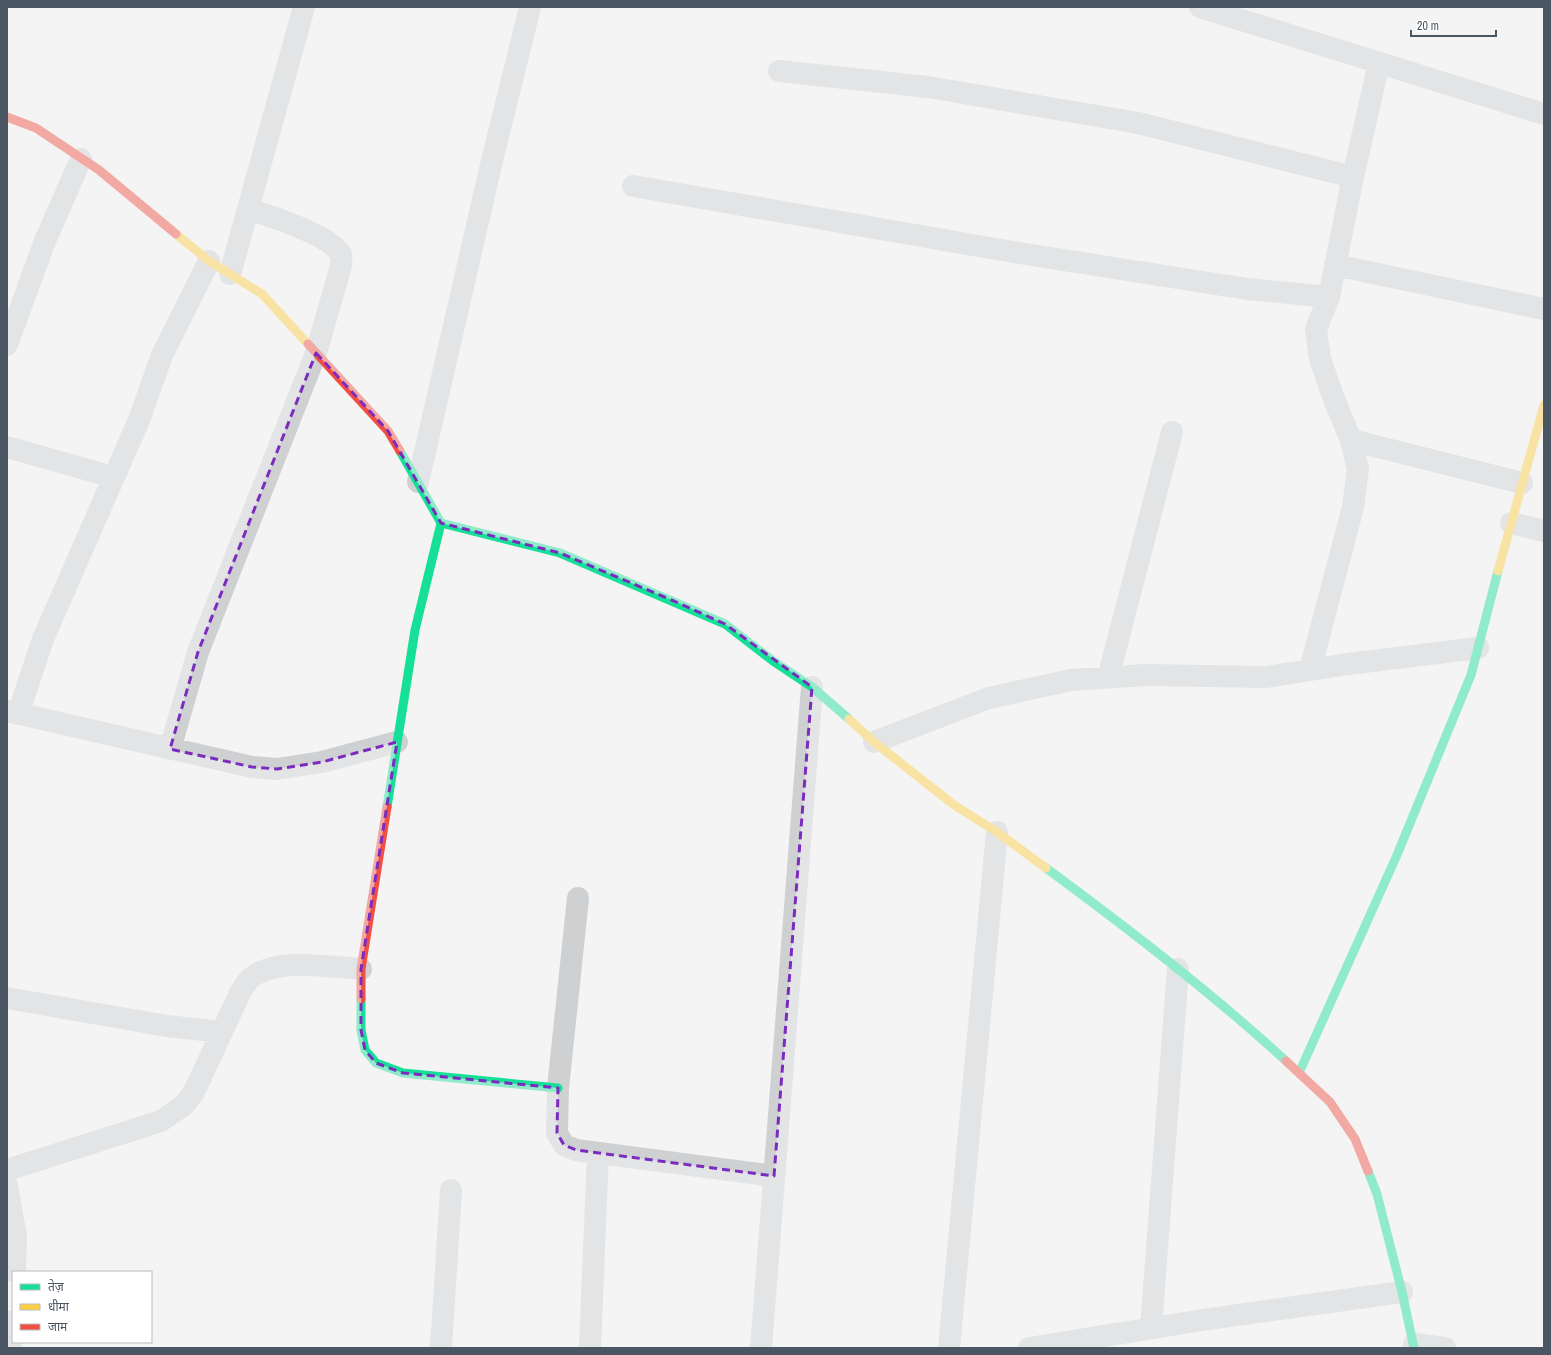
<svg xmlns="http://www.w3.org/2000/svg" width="1551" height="1355" viewBox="0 0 1551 1355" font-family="'Archivo Narrow','Noto Sans Devanagari',sans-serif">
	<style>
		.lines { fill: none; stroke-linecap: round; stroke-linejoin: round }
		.street { stroke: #ced0d2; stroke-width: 22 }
		.fast { stroke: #16e098; stroke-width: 9 }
		.slow { stroke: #ffcf43; stroke-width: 9 }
		.jam { stroke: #f24e42; stroke-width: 9 }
		.marked { fill: none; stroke: #7b2cbf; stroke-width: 3; stroke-dasharray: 8 5; stroke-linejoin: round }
	</style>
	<rect width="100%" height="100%" fill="#f4f4f4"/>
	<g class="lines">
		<path class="street" d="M1200,7L1544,114
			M779,71L928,87L1138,123L1353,177
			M633,186L1019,253L1247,289L1329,297
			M1335,265L1544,309
			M230,274L304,7
			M7,345L45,241L81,159
			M1351,440L1522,483
			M7,447L113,477
			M418,482L491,165L530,7
			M1511,523L1544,531
			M1310,670L1353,507L1358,469L1351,440L1334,399L1320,359L1316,329L1329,297L1353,177L1379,63
			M1108,678L1172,432
			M7,711L252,767L277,769L322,762L397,742
			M18,714L43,639L139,420L162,355L209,261
			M874,742L989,698L1071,680L1145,675L1266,677L1348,664L1478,648
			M170,749L198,652L316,353L341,266C341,263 342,258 341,254C329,235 270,216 248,209
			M578,898L558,1088L557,1133L564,1145L576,1150L774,1176
			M7,998L167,1026L222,1032
			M7,1170L161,1121L184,1105L194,1092L240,993C243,988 247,981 251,978C277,957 329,967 361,969
			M7,1185L16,1237L15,1272
			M1151,1328L1178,969
			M1414,1344L1445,1348
			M10,1348L13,1321
			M441,1348L451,1190
			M590,1348L598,1153
			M761,1348L812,687
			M949,1348L997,832
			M1029,1348L1209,1319L1402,1292"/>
		<path class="fast" d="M441,523L560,553L725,624L773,661L812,687L849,719
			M387,807L415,630L441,523L400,451
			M1046,868C1129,929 1211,992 1286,1061
			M361,999V1030L365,1050L376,1063L403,1073L558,1088
			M1299,1073L1397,855L1471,675L1498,571
			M1368,1171L1377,1194L1402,1292L1414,1348"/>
		<path class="slow" d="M176,234L209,261L262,294L308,344
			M1498,571L1544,405
			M849,719L874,742L954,805L997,832L1046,868"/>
		<path class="jam" d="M7,117L36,128L99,170L176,234
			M308,344L388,431L400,451
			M361,999V969L387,807
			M1286,1061L1330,1102L1355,1139L1368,1171"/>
	</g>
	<path d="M0 0H1551V1355H0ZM316,353L388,431L441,523L560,553L674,601L725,624L812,687L774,1176L576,1150L564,1145L557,1133L558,1088L403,1073L376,1063L365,1050L361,1030V969L397,742L322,762L277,769L252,767L170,749L198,652Z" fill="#f4f4f4" fill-opacity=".55" fill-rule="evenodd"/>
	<path class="marked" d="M316,353L388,431L441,523L560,553L674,601L725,624L812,687L774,1176L576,1150L564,1145L557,1133L558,1088L403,1073L376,1063L365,1050L361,1030V969L397,742L322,762L277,769L252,767L170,749L198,652Z"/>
	<rect width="1551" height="1355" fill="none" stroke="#4a5661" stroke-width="16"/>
	<rect x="12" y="1271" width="140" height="72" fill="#ffffff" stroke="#b7bbc0"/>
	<rect x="20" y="1284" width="20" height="6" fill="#16e098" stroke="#b7bbc0"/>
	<text x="48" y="1291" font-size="12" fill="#4a5661">तेज़</text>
	<rect x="20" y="1304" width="20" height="6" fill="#ffcf43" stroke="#b7bbc0"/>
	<text x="48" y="1311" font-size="12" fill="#4a5661">धीमा</text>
	<rect x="20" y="1324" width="20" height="6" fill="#f24e42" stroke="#b7bbc0"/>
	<text x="48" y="1331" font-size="12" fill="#4a5661">जाम</text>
	<path d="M1411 30v6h85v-6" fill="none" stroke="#4a5661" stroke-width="2"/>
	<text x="1417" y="30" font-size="12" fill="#4a5661" stroke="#ffffff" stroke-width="3" paint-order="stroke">20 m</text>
</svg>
